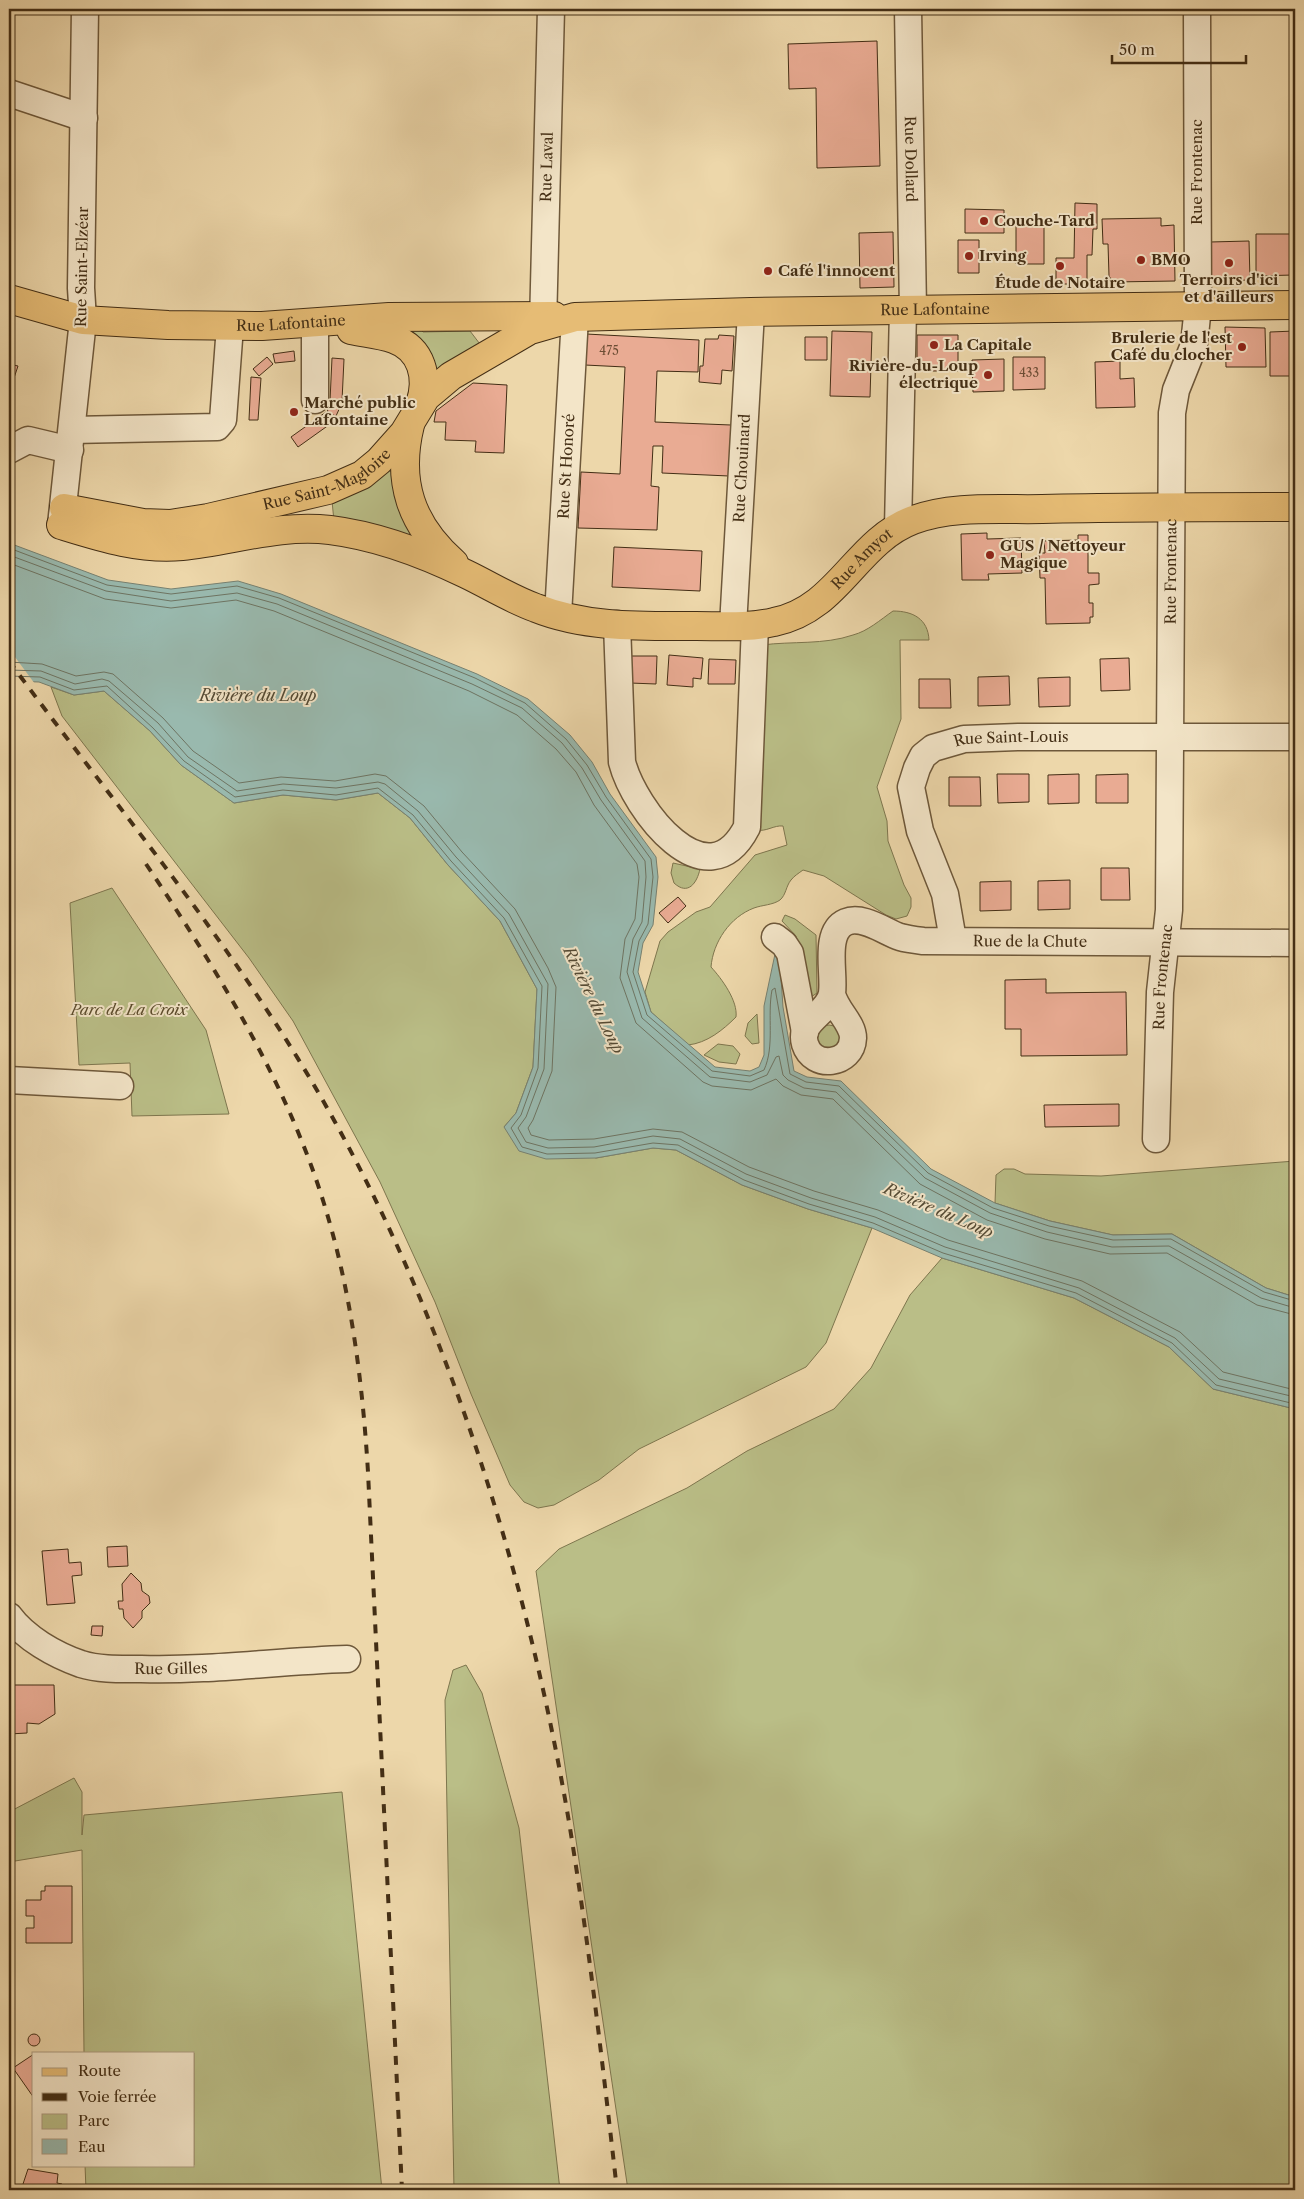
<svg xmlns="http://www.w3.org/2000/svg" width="1304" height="2199" viewBox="0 0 1304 2199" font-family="'Libre Caslon Text',serif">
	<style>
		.green { fill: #babe87; stroke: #7e764e }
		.water { fill: #99b9ae; stroke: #778171 }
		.pier { fill: #edd7aa }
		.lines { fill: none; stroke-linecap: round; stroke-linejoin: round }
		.shore { stroke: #6e7462; stroke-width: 1 }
		.building { fill: #e9ab93; stroke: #432e15 }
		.minor-casing { stroke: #6e583a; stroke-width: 29 }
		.major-casing { stroke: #432e15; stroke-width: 30 }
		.minor { stroke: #f3e5c8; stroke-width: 26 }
		.major { stroke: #e6bc75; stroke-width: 28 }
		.rail { stroke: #432e15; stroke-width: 4; stroke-dasharray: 9 9; stroke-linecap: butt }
		.poi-dot { fill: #8f2418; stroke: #f3e5c8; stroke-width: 2 }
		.labels { text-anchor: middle; stroke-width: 4; stroke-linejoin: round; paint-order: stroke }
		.number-label { font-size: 12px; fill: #6c4d34 }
		.street-label { font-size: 15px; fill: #432e15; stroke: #f3e5c8 }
		.poi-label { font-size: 15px; font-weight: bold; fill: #432e15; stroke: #f3e5c8; text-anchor: start }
		.park-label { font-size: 15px; font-style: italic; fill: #5b4b2c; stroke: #f3e5c8 }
		.water-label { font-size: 16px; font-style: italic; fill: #544a34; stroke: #f3e5c8 }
	</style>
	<rect width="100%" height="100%" fill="#edd7aa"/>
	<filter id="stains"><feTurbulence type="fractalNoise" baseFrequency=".004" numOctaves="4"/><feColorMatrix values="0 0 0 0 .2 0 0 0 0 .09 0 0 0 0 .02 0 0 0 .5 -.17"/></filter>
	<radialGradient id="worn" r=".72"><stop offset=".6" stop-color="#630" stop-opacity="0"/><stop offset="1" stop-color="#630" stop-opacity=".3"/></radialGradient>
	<path class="green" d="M389,326L418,327L423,332L470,331L483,348L434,377Z
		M388,470L394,473L419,538L334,521L332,501Z
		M893,611C913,611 928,619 929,640H900L901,719L877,787L887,821L888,841L904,885L911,898V907L907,916L896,919L886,915L824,876L803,870C799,873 794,876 791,880C786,886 786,895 780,900C773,905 762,905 754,908C730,917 713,942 711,967C722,979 738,1001 736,1017C723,1030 707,1043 688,1045L651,1012L645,992L660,941L668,932L696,912L710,907L755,855L787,845L783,826C774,825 766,832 757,830L762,645C792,641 824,645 853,635C868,631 880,620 893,611Z
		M51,687L74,695L104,691L150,731L181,765L234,803L283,795L336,800L378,793L410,818L448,865L500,921L537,989L533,1067L516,1113L504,1127L596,1158L653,1148L676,1150L742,1185L808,1209L872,1228L826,1343L806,1367L639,1449L599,1480L554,1505L538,1508L524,1502L510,1485L471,1394L435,1302L380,1182L293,1021L249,958L62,716Z
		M673,863L700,869C697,883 688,896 674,883L671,873Z
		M112,888L206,1030L229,1114L132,1116L130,1063L79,1065L70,903Z
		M785,915L795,919L816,935L817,993L811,997L796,936L782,921Z
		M757,1014L759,1043L752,1044L745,1036L748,1023Z
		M817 1037a12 12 0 1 1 24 0a12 12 0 1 1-24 0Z
		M718,1044L733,1046L740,1054L736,1064L719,1062L704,1055Z
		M1295,1161V1297L1266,1288L1172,1234L1113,1235L1050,1221L995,1203L996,1175L1004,1169H1014L1025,1174L1101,1176Z
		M942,1258L1074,1298L1169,1347L1213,1389L1295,1409V2190H628L536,1571L559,1549L687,1488L747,1451L834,1409L871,1368L910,1295Z
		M466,1665L482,1693L519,1828L560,2190H454L445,1700L453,1670Z
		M74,1778L82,1792V1835L84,1815L342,1792L382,2190H86L85,2165H194V2053H84L82,1850L9,1862V1812Z"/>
	<path class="water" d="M9,543L108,580L171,589L238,581L281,594L477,674L528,699L570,735L592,762L610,794L656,857L658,877L653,925L643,943L638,972L651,1012L715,1067L750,1071L759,1067L764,1055V1006L775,954L780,964L783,1007L794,1071L807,1077L841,1081L931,1169L995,1203L1050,1221L1113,1235L1172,1234L1266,1288L1295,1297V1409L1213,1389L1169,1347L1074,1298L942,1258L872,1228L808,1209L742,1185L676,1150L653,1148L596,1158L546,1159L519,1151L504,1127L516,1113L533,1067L537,989L500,921L448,865L410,818L378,793L336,800L283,795L234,803L181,765L150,731L104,691L74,695L39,682L9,681Z"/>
	<path class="pier" d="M9,649L35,684L9,683Z"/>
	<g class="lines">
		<path class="shore" d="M9,548L107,585L171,594L237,586L279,598L475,678L525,703L566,739L587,765L606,797L651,859L653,877L648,924L639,941L633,972L647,1015L712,1071L750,1076L764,1070C775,1046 767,1016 772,990L775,988L790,1074L806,1082L839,1086L928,1173L993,1208L1049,1226L1113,1240L1171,1239L1264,1292L1295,1301
			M9,555L106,591L171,601L237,593L277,604L472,684L522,708L562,743L582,768L601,800L645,861L646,877L642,922L633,939L627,972L642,1018L710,1077L750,1082L767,1075L776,1057L779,1056L783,1075L788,1080L804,1088L836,1092L925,1178L990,1213L1047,1232L1112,1247L1169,1246L1261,1298L1295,1308
			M9,563L105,599L171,608L236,600L274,611L469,691L517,715L556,749L576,772L594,805L637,864L639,877L635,919L625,939L620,978L636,1023L703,1082L712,1086L751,1090L776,1079L783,1086L801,1095L833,1099L920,1184L987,1220L1045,1239L1110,1254L1167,1253L1257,1305L1295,1315
			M9,662L42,664L76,676L104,672L113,674L163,718L193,751L239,783L281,777L335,781L375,774L386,776L424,806L462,852L515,909L548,968L556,987L552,1071L533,1120L528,1128L531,1135L549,1140L594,1139L653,1129L682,1132L749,1167L814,1191L878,1210L948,1240L1082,1281L1180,1332L1223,1372L1295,1390
			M9,670L41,671L75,684L102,679L109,681L158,723L188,757L237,791L283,784L336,788L378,782L385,784L418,811L456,857L509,914L548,984L544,1069L526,1117L518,1128L526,1142L548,1148L594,1147L653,1136L680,1139L746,1174L811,1198L875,1217L945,1247L1079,1288L1175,1338L1219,1379L1295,1397
			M9,676L40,677L74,690L107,686L153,728L184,761L235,797L283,790L336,795L378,788L413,815L451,861L504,918L542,986L538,1068L521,1115L511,1128L522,1147L547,1154L595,1153L653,1143L678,1145L744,1180L809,1204L873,1223L943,1253L1076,1293L1172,1343L1216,1385L1295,1404"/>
	</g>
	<path class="building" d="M877,41L880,166L817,168L816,88L789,89L788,44Z
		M1075,203L1097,204V229H1093L1092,255H1087V284H1056V258H1074Z
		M965,209L1004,210V233H965Z
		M1161,218V226L1174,225L1175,281L1113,282L1109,276L1108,244H1103L1102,219Z
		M1016,224H1044V264H1016Z
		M893,232L894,287L860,288L859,233Z
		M1256,234H1292L1293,275L1256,276Z
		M1292,238L1295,239V279H1292Z
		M958,240H979V273H958Z
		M1249,241L1250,280L1211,281L1210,242Z
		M1225,327L1265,328L1266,367H1226Z
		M832,331L872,332L870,397L830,396Z
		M1295,331V376H1270V332Z
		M586,334L699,340L698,372L657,371L655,422L731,425L729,476L662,473L663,446H653L651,486L659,487L657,530L578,528L581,472L620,474L625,367L585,365Z
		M719,335L734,336L732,371L722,370L721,384L699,382L700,366H703L705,339H718Z
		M917,335H958V371H917Z
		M805,337H827V360H805Z
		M294,351L295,361L275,363L273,354Z
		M267,357L273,364L259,376L253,369Z
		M1013,357H1045V389L1013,390Z
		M332,358L344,359L342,401H330Z
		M1004,359V391L973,392L972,360Z
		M1120,361V379L1134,378L1135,407L1096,408L1095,362Z
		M9,364L18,366L12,384L9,383Z
		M251,377L261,378L258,420H249Z
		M473,383L507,385L504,453L475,452L476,441L445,440L446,422H434L436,411Z
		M332,401L341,405L336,416L328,413L327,406Z
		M326,412L333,422L298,447L291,437Z
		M987,533V539L1021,538L1022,573L988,574L989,580H962L961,534Z
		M1078,535H1088V573H1099V584L1089,585V603H1093V617H1090V623L1046,624L1045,578H1040L1039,553H1045L1044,541L1078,540Z
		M614,547L702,551L700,591L612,587Z
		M669,655L703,658L701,679L693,678V687L667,685Z
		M631,656H657L656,684L630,683Z
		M1129,658L1130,690L1101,691L1100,659Z
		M709,659L736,660L735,684H708Z
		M1009,676L1010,705L978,706V677Z
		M1070,677V706L1039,707L1038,678Z
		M919,679H950L951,708H919Z
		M997,774H1029V802L998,803Z
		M1079,774V803L1048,804V775Z
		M1128,774V803H1096V775Z
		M949,777H980L981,806H949Z
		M1101,868H1129L1130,900H1101Z
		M1070,880V909L1038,910V881Z
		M1011,881V910L980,911V882Z
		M678,897L686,906L668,923L659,913Z
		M1046,979V993L1126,992L1127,1055L1021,1056V1029H1005V980Z
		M1119,1104V1126L1045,1127L1044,1105Z
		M127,1546L128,1566L108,1567L107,1547Z
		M68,1549L69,1563L81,1562L82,1575L72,1576L75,1603L47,1605L42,1551Z
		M131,1573L141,1583L142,1591L149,1596L150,1603L142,1611V1618L133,1628L124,1618L123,1609H119L118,1601H123L122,1584Z
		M92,1626H103L102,1636L91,1635Z
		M9,1685H54L55,1714L39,1724L27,1723V1733L9,1734Z
		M45,1886H72V1943H26V1928H34V1916H26V1900H41V1891H45Z
		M28 2040a6 6 0 1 1 12 0a6 6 0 1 1-12 0Z
		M34,2054V2098L13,2068Z
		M28,2169L58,2174L57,2183L62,2184L61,2190H21Z"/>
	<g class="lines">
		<g class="minor-casing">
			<g id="minor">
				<path id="s1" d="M908,9L913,310"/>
				<path d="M9,93L84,118"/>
				<path id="s2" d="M543,325L551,9"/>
				<path d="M315,400V324"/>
				<path d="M72,430L217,427L223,420L230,326"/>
				<path d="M9,450L28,440L70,450"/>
				<path d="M61,525L83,320L81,288L85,9"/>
				<path d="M898,527L903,310"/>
				<path id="s3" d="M558,615L575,317"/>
				<path d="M617,624L622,762C634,809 707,905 747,827L755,625"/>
				<path id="s4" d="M733,626L751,312"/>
				<path d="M775,937L784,944L790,953L805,1032"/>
				<path id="s5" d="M953,940L945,894L920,831L911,787L917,768L923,756L933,748L964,739L1018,737H1295"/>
				<path id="s6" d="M832,994C836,1011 853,1023 853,1038C852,1065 813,1070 805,1044C798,1020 829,1014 832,993C835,974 823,932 846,922C863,915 885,932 900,937C907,939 915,940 923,941L1295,943"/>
				<path d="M9,1080L120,1086"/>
				<path id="s7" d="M1156,1139L1160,992L1169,910L1172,413L1176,390L1194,345L1198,306L1197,9"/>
				<path id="s8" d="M9,1616C25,1638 55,1655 81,1664C100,1670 122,1669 141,1669C210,1671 278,1661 347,1659"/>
			</g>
		</g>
		<g class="major-casing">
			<g id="major">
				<path id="s9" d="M9,299L83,320L168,325L262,326L389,317L554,316"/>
				<path d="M351,330C365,333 380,334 394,339C422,349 429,378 420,404"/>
				<path d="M410,425C396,482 411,525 454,563"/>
				<path id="s10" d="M64,508L143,523L170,524L208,518L328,490L362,475L379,461L404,433L426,397L451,376L530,330L575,317L751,312L1295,305"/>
				<path id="s11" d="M61,525C100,537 140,550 182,546C232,541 279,524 330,530C378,536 423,553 466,574C489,585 511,599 536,608C586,628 643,626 696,626C722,626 749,628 774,622C839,609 855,542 913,520C953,505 1000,510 1042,509C1126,507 1211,507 1295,507"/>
			</g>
		</g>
		<use href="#minor" class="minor"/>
		<use href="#major" class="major"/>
		<path class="rail" d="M9,661C120,812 244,957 335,1122C452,1333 529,1585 569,1822C589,1944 603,2068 617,2190
			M146,864C213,964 278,1068 317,1182C349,1276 362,1373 368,1472L402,2190"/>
	</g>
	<g class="poi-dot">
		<circle cx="984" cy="221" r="5"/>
		<circle cx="969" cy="256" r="5"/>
		<circle cx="1141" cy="260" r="5"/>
		<circle cx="1229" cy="263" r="5"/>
		<circle cx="1060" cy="266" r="5"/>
		<circle cx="768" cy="271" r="5"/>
		<circle cx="934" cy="345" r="5"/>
		<circle cx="1242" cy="347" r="5"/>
		<circle cx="988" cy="375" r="5"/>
		<circle cx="294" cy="412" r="5"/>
		<circle cx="990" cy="555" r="5"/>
	</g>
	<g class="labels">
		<g class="number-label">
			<text x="609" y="355">475</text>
			<text x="1029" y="377">433</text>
		</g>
		<g class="street-label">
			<text dy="5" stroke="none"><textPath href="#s1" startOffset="150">Rue Dollard</textPath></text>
			<text dy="5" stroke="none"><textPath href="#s2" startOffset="158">Rue Laval</textPath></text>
			<text transform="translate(1197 172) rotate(-90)" y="5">Rue Frontenac</text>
			<text transform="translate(82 267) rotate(-89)" y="5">Rue Saint-Elzéar</text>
			<text dy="5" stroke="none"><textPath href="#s10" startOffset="939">Rue Lafontaine</textPath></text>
			<text dy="5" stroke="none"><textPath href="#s9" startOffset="285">Rue Lafontaine</textPath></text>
			<text dy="5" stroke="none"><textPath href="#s3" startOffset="149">Rue St Honoré</textPath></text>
			<text dy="5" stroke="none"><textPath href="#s4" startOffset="158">Rue Chouinard</textPath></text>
			<text dy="5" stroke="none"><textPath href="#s10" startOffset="272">Rue Saint-Magloire</textPath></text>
			<text dy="5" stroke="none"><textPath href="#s11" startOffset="845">Rue Amyot</textPath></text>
			<text dy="5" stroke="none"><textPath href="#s7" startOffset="568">Rue Frontenac</textPath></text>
			<text dy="5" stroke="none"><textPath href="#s5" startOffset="285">Rue Saint-Louis</textPath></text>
			<text dy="5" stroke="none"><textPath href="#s6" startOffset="442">Rue de la Chute</textPath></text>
			<text dy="5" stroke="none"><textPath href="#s7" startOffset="162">Rue Frontenac</textPath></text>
			<text dy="5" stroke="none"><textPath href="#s8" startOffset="178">Rue Gilles</textPath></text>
		</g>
		<g class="poi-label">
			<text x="994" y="226">Couche-Tard</text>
			<text x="979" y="261">Irving</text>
			<text x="1151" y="265">BMO</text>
			<text x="778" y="276">Café l'innocent</text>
			<text x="1229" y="285" text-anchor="middle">Terroirs d'ici<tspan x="1229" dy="17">et d'ailleurs</tspan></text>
			<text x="1060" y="288" text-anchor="middle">Étude de Notaire</text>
			<text x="1232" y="343" text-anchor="end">Brulerie de l'est<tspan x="1232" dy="17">Café du clocher</tspan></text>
			<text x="944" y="350">La Capitale</text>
			<text x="978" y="371" text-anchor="end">Rivière-du-Loup<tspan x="978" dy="17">électrique</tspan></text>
			<text x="304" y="408">Marché public<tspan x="304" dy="17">Lafontaine</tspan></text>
			<text x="1000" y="551">GUS / Nettoyeur<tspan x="1000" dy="17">Magique</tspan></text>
		</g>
		<g class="park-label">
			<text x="129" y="1015">Parc de La Croix</text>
		</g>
		<g class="water-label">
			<text x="258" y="701">Rivière du Loup</text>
			<text transform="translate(594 1000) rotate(64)" y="6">Rivière du Loup</text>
			<text transform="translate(939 1210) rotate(23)" y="6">Rivière du Loup</text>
		</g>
	</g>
	<rect width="1304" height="2199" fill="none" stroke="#edd7aa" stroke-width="30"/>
	<rect x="10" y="10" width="1284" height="2179" fill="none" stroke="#432e15" stroke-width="2.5"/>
	<rect x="15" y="15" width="1274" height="2169" fill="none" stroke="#432e15"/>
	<rect x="32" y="2052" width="162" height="115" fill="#f3e5c8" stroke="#ad9c80"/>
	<rect x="42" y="2068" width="25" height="8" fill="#e6bc75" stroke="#ad9c80"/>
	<text x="78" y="2076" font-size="15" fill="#432e15">Route</text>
	<rect x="42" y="2093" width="25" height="8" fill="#432e15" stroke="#ad9c80"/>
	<text x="78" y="2102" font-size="15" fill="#432e15">Voie ferrée</text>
	<rect x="42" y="2114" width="25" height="15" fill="#babe87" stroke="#ad9c80"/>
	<text x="78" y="2126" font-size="15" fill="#432e15">Parc</text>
	<rect x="42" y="2139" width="25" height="15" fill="#99b9ae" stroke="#ad9c80"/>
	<text x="78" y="2152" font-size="15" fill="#432e15">Eau</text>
	<path d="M1112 55v8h134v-8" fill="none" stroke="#432e15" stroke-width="2.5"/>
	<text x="1119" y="55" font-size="15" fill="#432e15" stroke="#f3e5c8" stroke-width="4" paint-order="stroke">50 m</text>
	<rect width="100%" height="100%" filter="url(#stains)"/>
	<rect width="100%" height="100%" fill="url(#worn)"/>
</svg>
